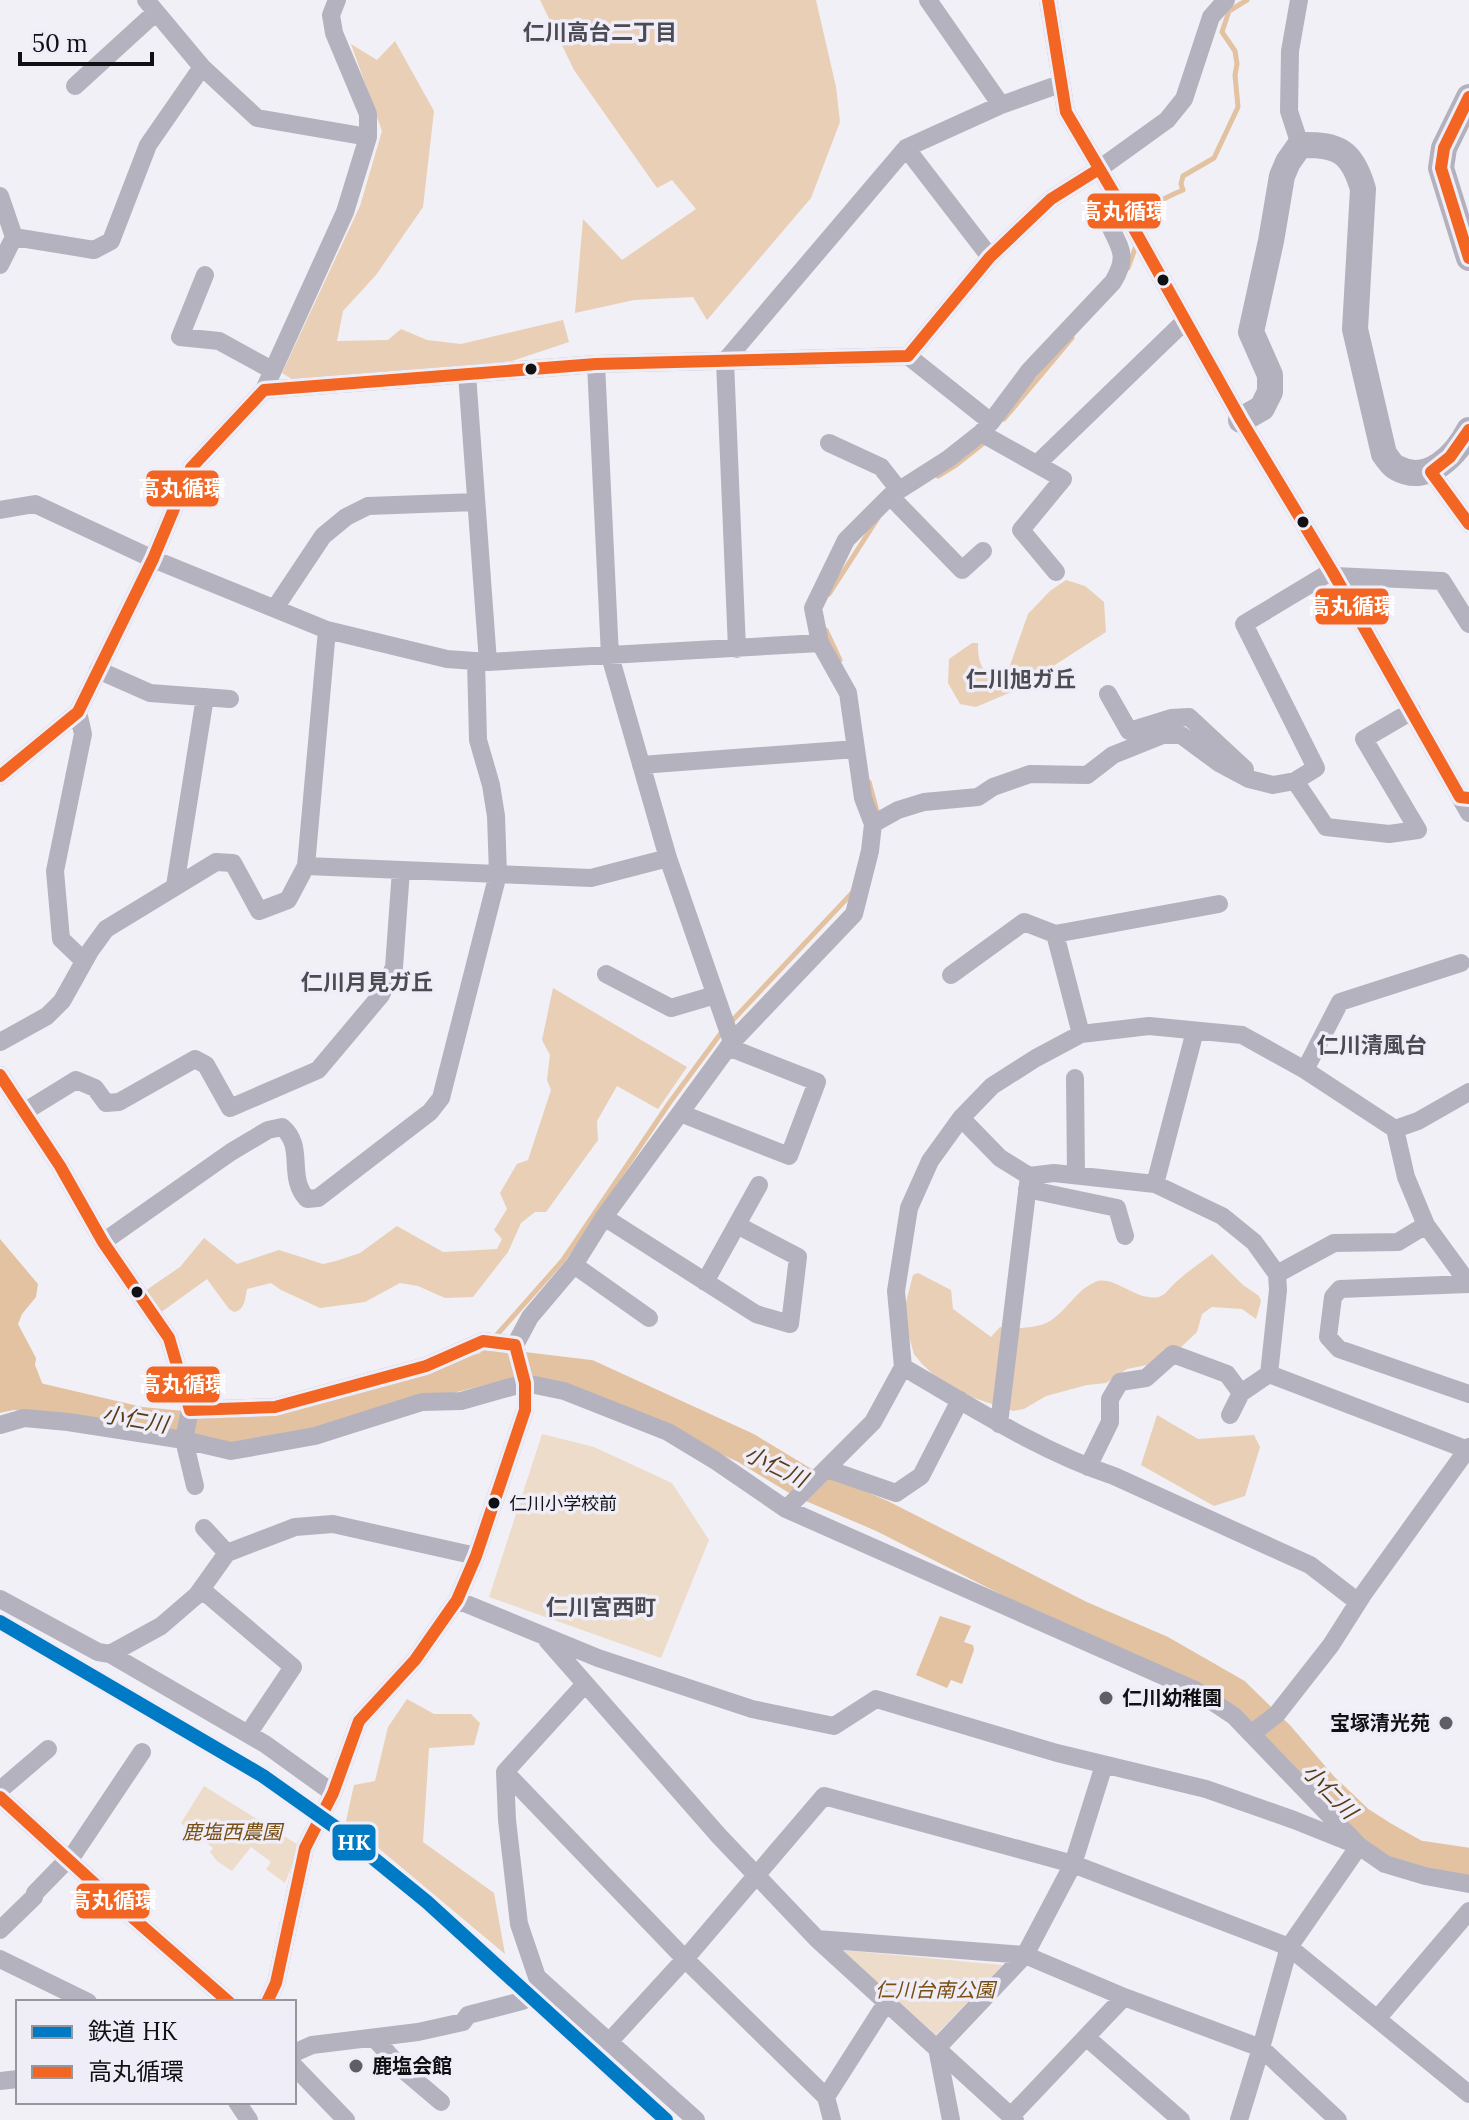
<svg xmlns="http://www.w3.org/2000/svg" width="1469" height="2120" viewBox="0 0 1469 2120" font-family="Lora,'Noto Sans JP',serif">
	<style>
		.green { fill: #eedccb }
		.forest { fill: #e8cfb6 }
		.water { fill: #e2c2a1 }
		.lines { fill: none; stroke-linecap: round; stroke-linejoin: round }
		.stream { stroke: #e2c2a1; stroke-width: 5 }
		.river { stroke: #e2c2a1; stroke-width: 32 }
		.street { stroke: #b5b2bf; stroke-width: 18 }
		.secondary { stroke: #b4b1bf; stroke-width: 26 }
		.bus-1-casing { stroke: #efeef8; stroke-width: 18 }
		.bus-1 { stroke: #f26522; stroke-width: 12 }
		.rail-1-casing { stroke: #efeef8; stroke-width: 20 }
		.rail-1 { stroke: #007ac4; stroke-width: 14 }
		.bus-dot { fill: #111114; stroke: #efeef8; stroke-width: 3 }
		.poi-dot { fill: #5f5f63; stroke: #efeef8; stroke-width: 3 }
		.labels { text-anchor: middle; stroke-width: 7; stroke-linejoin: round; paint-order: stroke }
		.bus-label { font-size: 18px; fill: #111114; stroke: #efeef8; text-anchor: start }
		.poi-label { font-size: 20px; font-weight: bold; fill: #111114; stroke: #efeef8; text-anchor: start }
		.park-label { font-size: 20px; font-style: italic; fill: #784e12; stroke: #efeef8 }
		.neighbourhood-label { font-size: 22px; font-weight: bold; fill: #4c4b53; stroke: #efeef8 }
		.water-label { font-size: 22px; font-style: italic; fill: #5a3b14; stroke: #efeef8 }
		.line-badge { stroke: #efeef8; stroke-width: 3 }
		.badge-label { font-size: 22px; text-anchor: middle; font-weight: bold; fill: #fff }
	</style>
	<rect width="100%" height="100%" fill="#f1f0f6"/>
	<path class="green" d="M542,1434L594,1447L672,1483L709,1540L661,1658L489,1597Z
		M204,1786L300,1846L285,1883L266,1869L271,1862L251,1847L232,1871L217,1861L210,1852L213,1848L181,1823Z
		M842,1950L1003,1965L936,2035Z"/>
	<path class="forest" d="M540,0H816L836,87L840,122L811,198L707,320L693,297L634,300L575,313L583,219L622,260L696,209L672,180L657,188L574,70Z
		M395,41L434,111L423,207L376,275L343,311L337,341L388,340L401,329L427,340L461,344L563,320L569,342L512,361L298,383L282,373L360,206L382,131L351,44L377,60Z
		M1066,580L1085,586L1104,602L1106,632L1016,690L976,707L960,704L948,683L949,659L972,643H978C978,658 979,671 996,678L1007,674L1028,614L1050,591Z
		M553,988L687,1067L658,1109L617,1086L597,1121L598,1140L546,1212H535L521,1223L508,1252L473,1297L445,1298L418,1286L400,1283L365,1302L320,1308L281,1290L271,1283L247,1289C245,1299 245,1310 234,1312L229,1309L207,1279L160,1313L145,1291L180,1267L204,1238L237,1264L279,1250L323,1264L336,1261L360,1253L397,1226L443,1252L497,1249L502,1239L494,1230L507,1209L500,1193L517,1164L528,1160L551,1090L547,1080L550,1055L542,1040Z
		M1212,1254L1243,1285L1259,1296L1261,1301L1256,1319L1242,1309L1212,1307L1202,1314L1197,1332L1175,1353L1152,1364L1127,1369L1106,1383L1087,1385L1046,1396L1024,1409L1013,1411L950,1390L922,1364L914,1354L907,1330L905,1306L913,1275L918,1273L951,1290L953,1309L991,1337L1000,1327C1014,1329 1041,1329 1053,1319C1068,1308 1077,1290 1095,1282C1114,1274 1136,1302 1159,1297C1165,1295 1169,1289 1173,1285C1185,1273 1199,1264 1212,1254Z
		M1157,1415L1198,1439L1254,1435L1260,1447L1245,1496L1214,1506L1141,1465Z
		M407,1699L434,1714H471L480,1723L474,1745L429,1748L423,1842L494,1893L505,1954L346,1821L354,1785L375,1781L388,1727Z"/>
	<path class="water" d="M0,1239L38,1284L36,1297L22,1314L18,1324L36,1358L35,1365L46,1393L51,1397L48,1409L27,1407L0,1413Z
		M940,1616L971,1626L964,1642L973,1645L974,1650L962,1684L951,1680L947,1688L916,1675Z"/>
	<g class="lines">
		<path class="stream" d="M1142,230C1151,203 1157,201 1183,190L1181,184L1183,176L1214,158L1238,107L1235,75L1237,64L1235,51L1222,32L1229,11L1247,0
			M1128,268L1137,243
			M1004,419L1072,338
			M938,476L956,465L985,442
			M829,594L878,518
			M826,630L840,660
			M869,782L878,815
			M731,1022L853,892
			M494,1338L563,1260L670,1102L724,1029
			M470,1372L488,1346"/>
		<path class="river" d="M0,1390L141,1423L215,1430L320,1417L431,1382L499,1365L589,1376L746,1448L802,1482L882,1516L1081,1617L1160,1651L1235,1694L1279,1737L1322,1787L1359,1822L1384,1838L1416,1856L1469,1864"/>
		<path class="street" d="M146,0L202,67L257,118L368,137
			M928,0L1001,105
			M1048,0L1066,112L1119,202L1241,420L1335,576L1469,813
			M1299,0L1290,51L1289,111L1300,145
			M75,86L156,12
			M906,148L990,257
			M0,196L14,237
			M0,265L14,237L94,250L111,241L148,145L202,67
			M205,275L180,337L219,341L272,370
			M908,356L990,257L1051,199L1099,169L1167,120L1184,99L1211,17L1226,0
			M596,364L610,656L668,858L732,1042
			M467,374L488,662
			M264,390L596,364L908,356L991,422
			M981,433L1063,479L1021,530L1056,572
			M829,443L881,467L899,490
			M1037,464L1185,321
			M1431,472L1469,524
			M890,496L962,570L983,551
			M0,510L35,504L153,559L327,630L447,659L488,662L820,643
			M1335,576L1442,581L1469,624
			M275,608L323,536L346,517L368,506L476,502
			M737,649L725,361L906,148L1001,105L1060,84
			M98,670L150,693L230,699
			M1108,694L1129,731L1171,718L1189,717L1245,769
			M78,712L83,734L55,871L61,939L84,961
			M641,765L856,749
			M0,776L78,712L153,559L191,468L264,390L345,212L368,137V114L334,33L331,15L337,0
			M1295,781L1326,827L1389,834L1418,830L1364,739L1412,711
			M873,824L898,810L924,802L978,797L993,787L1030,774L1087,775L1113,755L1163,735H1181L1219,763L1249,779L1273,785L1295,781L1316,768L1244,624L1332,571
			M306,866L591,878L668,858
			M175,886L205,697
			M1055,934L1219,904
			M606,974L671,1008L715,995
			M951,975L1024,922L1055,934L1081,1034
			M0,1042L47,1016L62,1001L90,951L106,929L216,862L233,863L259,911L288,900L306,866L327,630
			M1305,1070L1340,1002L1461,963
			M0,1075L60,1166L103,1242L169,1338L190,1410L275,1407L426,1366L483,1341L515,1345L525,1383V1410L476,1556L457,1600L415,1660L359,1721L333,1793L305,1848L276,1983L267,2002
			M1075,1078L1076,1175
			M24,1112L76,1080L95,1088L106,1103L119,1102L195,1059L206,1065L230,1108L318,1070L381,995L394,967L401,870
			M680,1113L789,1156L817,1082L728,1047
			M961,1118L1000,1158L1029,1176L999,1424
			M1395,1129L1418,1121L1469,1092
			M1029,1176L1054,1173L1155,1184L1222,1216L1254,1242L1277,1274L1278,1290L1269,1374L1468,1450
			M1155,1184L1195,1031
			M1027,1189L1117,1208L1125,1236
			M604,1217L756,1314L790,1324L798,1257L737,1225
			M103,1242L231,1152L268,1130L282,1127C306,1147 286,1176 307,1199L318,1198L430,1112L441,1098L498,874L496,816L491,785L478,740L476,661
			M574,1265L649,1318
			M1277,1274L1334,1243L1398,1242L1426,1225
			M705,1282L759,1185
			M1469,1284L1340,1289L1333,1297L1328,1337L1339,1349L1469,1394
			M515,1345L530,1317L574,1265L604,1217L732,1042L854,914L870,851L873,824L863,798L848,693L820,643L813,608L846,540L890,496L948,459L981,433L991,422L1029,371L1113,282C1129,255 1120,249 1109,224L1119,202
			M903,1367C972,1407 1039,1451 1114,1476L1310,1565L1358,1602
			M190,1410L184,1440L195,1486
			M1230,1415L1241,1393
			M0,1425L24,1418L68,1422L184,1440L231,1451L315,1436L422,1402L461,1401L525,1383L564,1391L668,1432L716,1461L786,1509L1195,1690L1234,1716L1359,1846L1385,1864L1425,1876L1469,1884
			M1088,1467L1110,1422V1399L1120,1382L1146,1378L1173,1354L1227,1374L1241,1393L1269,1374
			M827,1469L896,1493L921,1476L960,1400
			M786,1509L873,1422L903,1367L896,1291L909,1208L930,1161L961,1118L992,1086L1036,1058L1081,1034L1149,1026L1242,1035L1305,1070L1395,1129L1406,1177L1426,1225L1469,1284
			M227,1553L295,1527L333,1524L476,1556
			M201,1589L293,1667L248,1734
			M0,1599L98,1652L110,1654L265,1744L333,1793
			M457,1600L598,1658L752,1709L834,1726L876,1699L1057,1753L1206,1789L1294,1820L1359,1846L1289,1947L1261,2048L1239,2120
			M547,1640L719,1836L817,1939L1015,2120
			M110,1654L161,1626L197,1595L227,1553L204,1528
			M585,1684L505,1772L507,1820L519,1924L537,1977L696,2120
			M1251,1734L1277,1714L1331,1645L1364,1593L1469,1447
			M505,1772L685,1959L826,2097L832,2120
			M0,1790L48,1749
			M0,1797L109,1897L229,2002
			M0,1930L34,1897L35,1893L75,1852L142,1752
			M817,1939L1025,1955L1124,1997L1261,2048L1338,2120
			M0,1959L88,2002
			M1377,2019L1469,1911
			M1086,2037L1181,2120
			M374,2038L402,2069L441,2102
			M609,2042L685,1959L824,1796L1073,1864L1289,1947L1469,2094
			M937,2048L1025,1955L1073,1864L1104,1765
			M937,2048L951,2120
			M294,2053L312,2045L418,2032L463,2022L468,2015L522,2001L544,1991L555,2001
			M294,2066L346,2120
			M0,2081L18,2079
			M826,2097L886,2003
			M237,2102L249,2120
			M1011,2116L1124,1997"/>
		<path class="secondary" d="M1469,97L1444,148L1441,168L1469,258
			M1241,420L1262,408L1270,392V375L1251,332L1271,241L1282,176L1288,162L1300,145C1338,144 1352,151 1363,189L1355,329L1384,454C1388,459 1392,466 1397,468C1428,485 1456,455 1469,430"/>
		<g class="bus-1-casing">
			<path id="bus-1" d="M1048,0L1066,112L1119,202L1241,420L1332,571L1460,797L1469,798
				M1469,97L1444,148L1441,168L1469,258
				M1469,430L1450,457L1431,472L1469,524
				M0,776L78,712L153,559L191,468L264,390L596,364L908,356L990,257L1051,199L1099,169
				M0,1075L60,1166L103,1242L169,1338L190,1410L275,1407L426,1366L483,1341L515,1345L525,1383V1410L476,1556L457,1600L415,1660L359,1721L333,1793L305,1848L276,1983L267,2002
				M0,1797L109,1897L229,2002"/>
		</g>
		<use href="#bus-1" class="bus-1"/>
		<g class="rail-1-casing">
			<path id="rail-1" d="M0,1622L263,1776L335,1827L427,1902L666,2120"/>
		</g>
		<use href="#rail-1" class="rail-1"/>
	</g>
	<g class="bus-dot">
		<circle cx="1163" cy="280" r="7"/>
		<circle cx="531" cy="369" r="7"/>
		<circle cx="1303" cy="522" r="7"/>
		<circle cx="137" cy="1292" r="7"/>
		<circle cx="494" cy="1503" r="7"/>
	</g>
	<g class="poi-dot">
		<circle cx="1106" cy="1698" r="8"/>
		<circle cx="1446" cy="1723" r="8"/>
		<circle cx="356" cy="2066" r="8"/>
	</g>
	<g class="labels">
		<g class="bus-label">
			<text x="509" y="1510">仁川小学校前</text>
		</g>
		<g class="poi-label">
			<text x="1122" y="1705">仁川幼稚園</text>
			<text x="1430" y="1730" text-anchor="end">宝塚清光苑</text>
			<text x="372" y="2073">鹿塩会館</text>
		</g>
		<g class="park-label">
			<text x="232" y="1839">鹿塩西農園</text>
			<text x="935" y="1997">仁川台南公園</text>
		</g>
		<g class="neighbourhood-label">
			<text x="600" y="40">仁川高台二丁目</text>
			<text x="1021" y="687">仁川旭ガ丘</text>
			<text x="367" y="990">仁川月見ガ丘</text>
			<text x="1372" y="1053">仁川清風台</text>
			<text x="601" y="1615">仁川宮西町</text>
		</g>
		<g class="water-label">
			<text transform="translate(135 1419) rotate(10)" y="8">小仁川</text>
			<text transform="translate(776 1466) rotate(26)" y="8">小仁川</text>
			<text transform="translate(1330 1791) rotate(46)" y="8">小仁川</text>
		</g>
	</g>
	<g class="line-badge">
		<rect x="1086" y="192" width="76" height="38" rx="8" fill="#f26522"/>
		<rect x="145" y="469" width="75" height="39" rx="8" fill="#f26522"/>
		<rect x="1314" y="587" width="76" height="39" rx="8" fill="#f26522"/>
		<rect x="145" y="1365" width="76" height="39" rx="8" fill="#f26522"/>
		<rect x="331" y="1823" width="46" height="39" rx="8" fill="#007ac4"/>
		<rect x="75" y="1882" width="76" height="38" rx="8" fill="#f26522"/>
	</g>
	<g class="badge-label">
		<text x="1124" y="219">高丸循環</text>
		<text x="182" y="496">高丸循環</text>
		<text x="1352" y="614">高丸循環</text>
		<text x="183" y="1392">高丸循環</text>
		<text x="354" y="1850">HK</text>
		<text x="113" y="1908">高丸循環</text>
	</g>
	<rect x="16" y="2000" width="280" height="104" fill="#efeef8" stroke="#96969d" stroke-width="2"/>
	<rect x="32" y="2026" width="40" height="12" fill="#007ac4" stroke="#96969d" stroke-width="2"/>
	<text x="88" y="2040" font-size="24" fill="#111114">鉄道 HK</text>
	<rect x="32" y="2066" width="40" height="12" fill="#f26522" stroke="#96969d" stroke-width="2"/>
	<text x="88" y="2080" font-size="24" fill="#111114">高丸循環</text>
	<path d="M20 52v12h132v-12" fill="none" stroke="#111114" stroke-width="4"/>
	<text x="32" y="52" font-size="24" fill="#111114" stroke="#efeef8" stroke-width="6" paint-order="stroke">50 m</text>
</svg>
